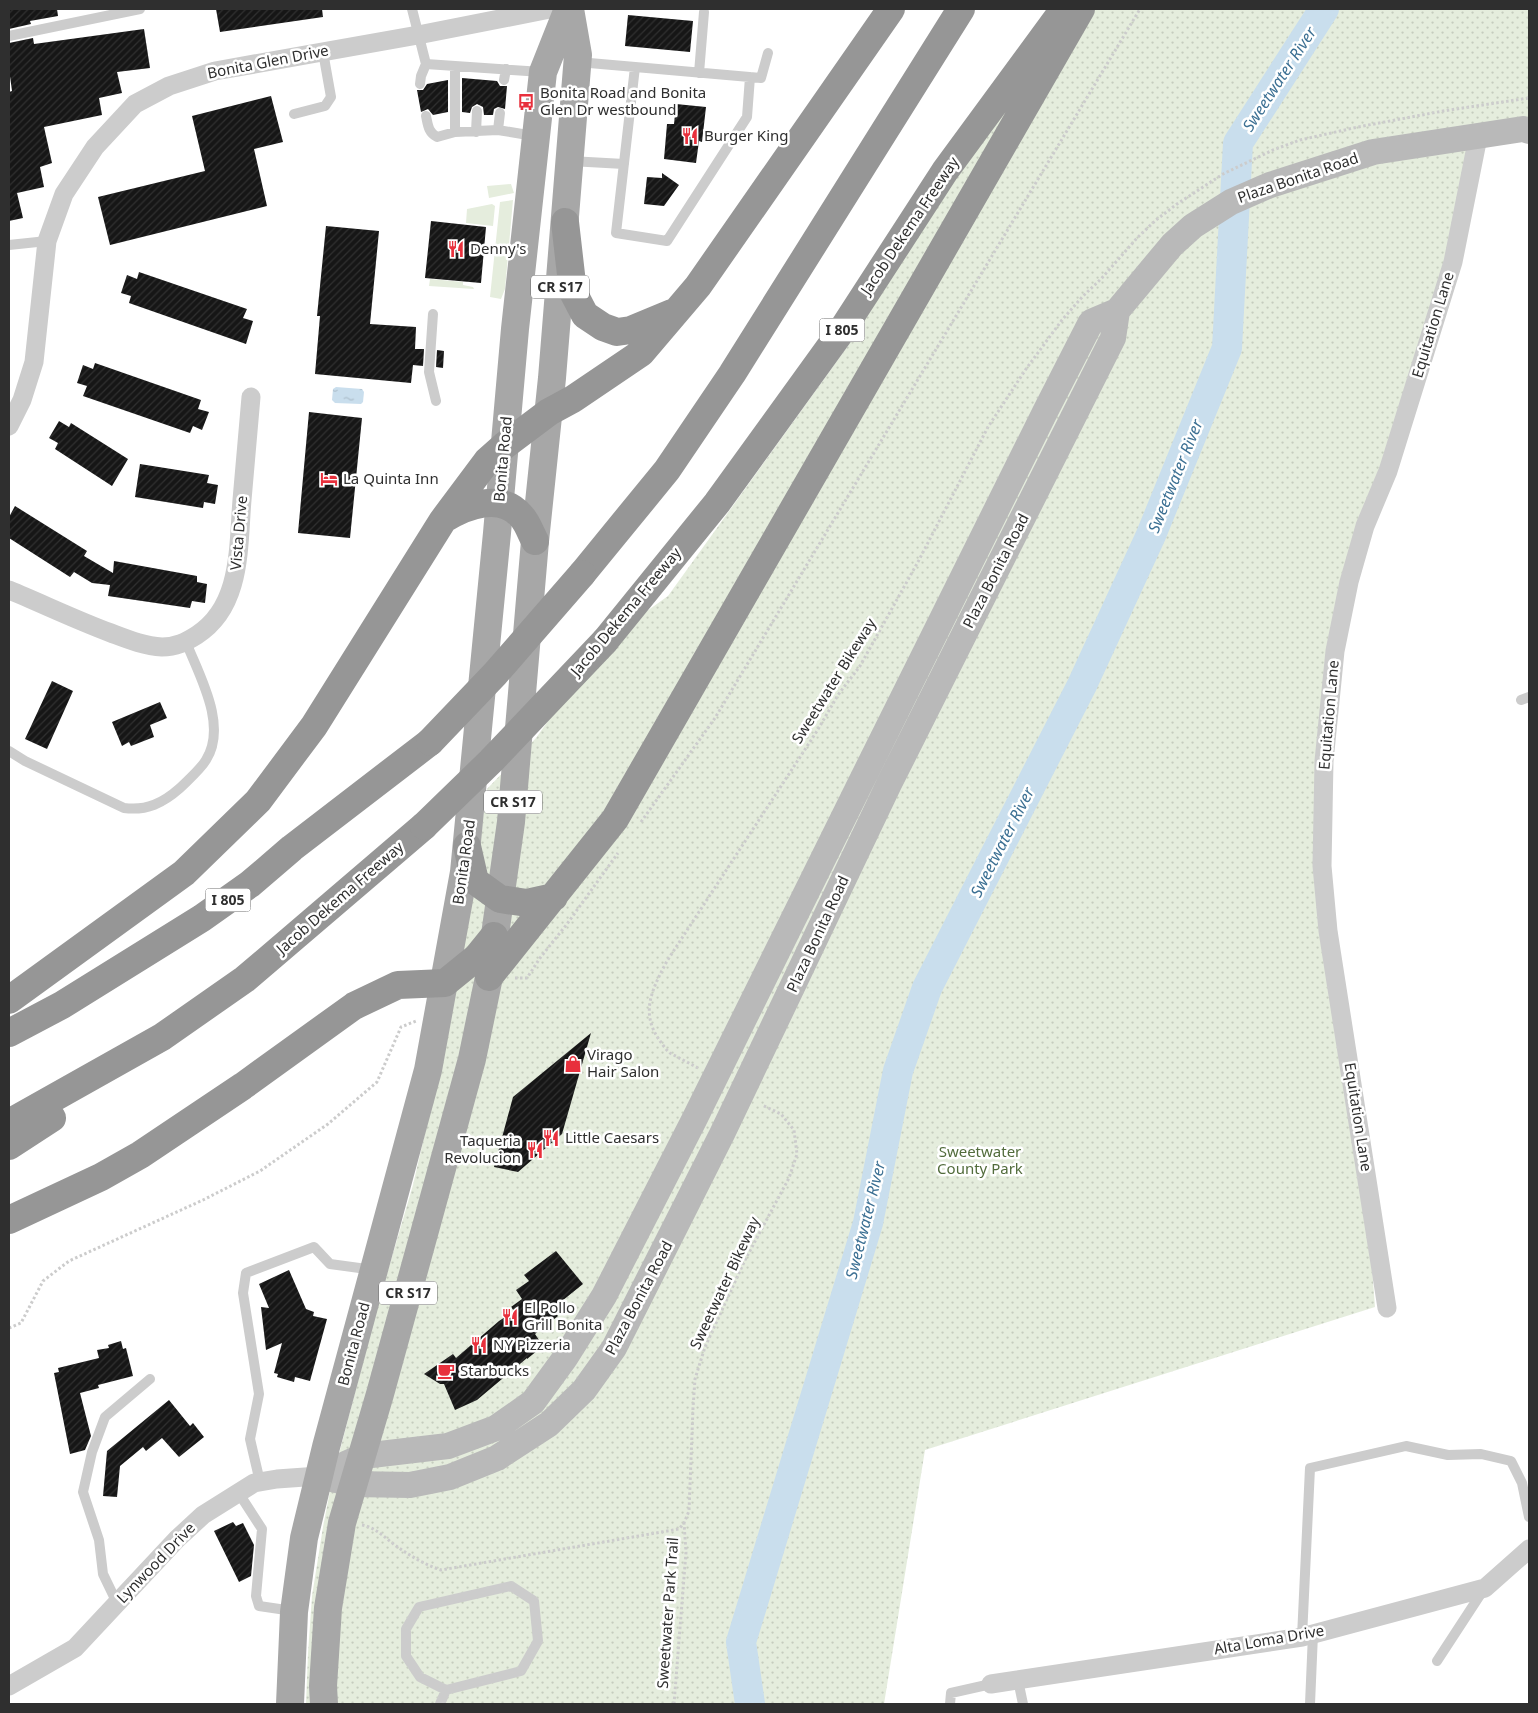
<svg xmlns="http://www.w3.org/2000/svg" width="1538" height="1713" viewBox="0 0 1538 1713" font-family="'Noto Sans',sans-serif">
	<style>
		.green { fill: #e5eddd }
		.park { fill: url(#park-dots) }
		.water { fill: url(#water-ripples) }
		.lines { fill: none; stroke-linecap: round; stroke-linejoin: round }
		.river { stroke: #c9deed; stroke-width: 30 }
		.building { fill: url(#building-hatch) }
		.path { stroke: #ccc; stroke-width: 3; stroke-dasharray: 2.5 2.5; stroke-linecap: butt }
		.service { stroke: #ccc; stroke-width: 10 }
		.minor { stroke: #ccc; stroke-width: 19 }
		.secondary { stroke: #b9b9b9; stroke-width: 26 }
		.primary { stroke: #a7a7a7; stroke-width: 28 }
		.motorway { stroke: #969696; stroke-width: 28 }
		.motorway-bridge { stroke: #969696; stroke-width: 28 }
		.labels { text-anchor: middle; stroke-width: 5; stroke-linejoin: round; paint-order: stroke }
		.shield { fill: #fff; stroke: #6d6d6d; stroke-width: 1 }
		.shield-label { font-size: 14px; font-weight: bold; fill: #2f2f2f }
		.street-label { font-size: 15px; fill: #2f2f2f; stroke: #fff }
		.poi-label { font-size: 15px; fill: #2f2f2f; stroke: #fff; text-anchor: start }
		.park-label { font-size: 15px; fill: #526c3c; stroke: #fff }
		.water-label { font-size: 16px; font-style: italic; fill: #3c7093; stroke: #fff }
	</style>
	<defs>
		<pattern id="park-dots" width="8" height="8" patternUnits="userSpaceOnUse" patternTransform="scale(1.25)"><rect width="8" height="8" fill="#e5eddd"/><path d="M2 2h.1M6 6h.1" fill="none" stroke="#c5ccbe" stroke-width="1.8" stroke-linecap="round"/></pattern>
		<pattern id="water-ripples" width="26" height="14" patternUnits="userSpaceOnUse" patternTransform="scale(1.25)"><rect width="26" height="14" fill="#c9deed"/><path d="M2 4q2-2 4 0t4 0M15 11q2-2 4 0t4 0" fill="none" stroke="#adbfcc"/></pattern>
		<pattern id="building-hatch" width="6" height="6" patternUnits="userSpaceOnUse" patternTransform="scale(1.25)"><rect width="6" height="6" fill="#161616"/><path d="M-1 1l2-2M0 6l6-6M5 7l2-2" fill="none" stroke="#303030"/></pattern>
	</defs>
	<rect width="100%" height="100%" fill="#fff"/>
	<path class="green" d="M511,184L514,193L489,198L487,186Z
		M513,200L505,289L501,299L490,297L500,202Z
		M492,204L495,206L493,226L466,223L467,209Z
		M430,279L463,282V285L473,287L474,289L429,286Z"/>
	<path class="park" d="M1070,9H1529V131L1470,139L1453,263L1366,524L1319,762L1369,1227L1375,1307L925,1450L884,1704H306L308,1653L312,1596L323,1527L332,1481L377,1308L413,1185L446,1042L472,898L487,789L536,738L605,641L668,596L850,343L955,177Z"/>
	<path class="water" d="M336,387L362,389L364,392L363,402L361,404L335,403L332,400L333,389Z"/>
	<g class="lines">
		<path class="river" d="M750,1704L741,1642L868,1223L898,1071L927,988L1082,685L1151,535L1227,348L1238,143L1324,9"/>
	</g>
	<path class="building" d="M9,9H57L58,16L30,21L31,24L9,29Z
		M216,9H322L323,17L220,32Z
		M628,15L693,21L690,52L625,46Z
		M144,29L150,68L117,72L122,93L99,98L102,115L44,127L52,163L40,167L44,187L17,193L23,218L9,221V92L12,91L9,69V43L33,38L34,44Z
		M462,78L497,81L500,86H507L505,109L498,107L494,109L493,115H484L483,107L477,104L472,107L470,113L462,112Z
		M448,80V112L433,115L428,109L421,112L417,90H423L427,84Z
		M271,96L283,142L254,149L267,206L110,245L98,197L205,171L192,116Z
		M676,104L706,107L702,142L699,141L696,163L664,159L667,124H674Z
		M662,173L679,185L664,206L644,204L647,177L662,178Z
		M431,221L486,227L481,283L425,278Z
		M326,226L379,231L370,324L416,327L415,349H424L423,366L413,365L411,383L315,374L320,316H317Z
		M139,272L247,309L243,318L253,321L246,344L129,303L131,296L121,293L127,275L137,279Z
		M437,350L444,351L443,368L436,367Z
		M95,363L201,400L198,409L209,412L202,430L193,426L190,433L83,396L87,386L77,383L83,365L93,369Z
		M309,412L362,418L350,538L298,533Z
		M59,421L69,427L71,423L128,459L112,486L55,449L58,443L49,438Z
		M140,464L209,475L207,483L218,485L215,504L204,502L203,508L135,497Z
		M15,506L87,551L84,556L113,573L114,561L197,576V582L207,584L205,603L192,601L190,608L108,596L110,585L92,583L74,572L70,577L9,538V517Z
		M52,681L73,691L47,749L25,739Z
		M160,702L167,718L150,725L154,737L131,746L129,742L122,746L112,722Z
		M591,1033L562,1134L518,1172L494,1167L513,1097Z
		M556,1251L583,1284L552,1309L558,1316L535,1334L543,1346L527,1359V1358L477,1400L455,1410L444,1384H440L424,1374L453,1354L456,1358L499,1321L514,1311L511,1307L522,1299L516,1290L529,1281L524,1275Z
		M289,1270L306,1309L314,1312L313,1316L327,1319L310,1381L295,1377L294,1382L277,1377L278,1374L274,1373L282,1343L266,1350L261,1307L269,1308L259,1284Z
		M121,1341L123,1349L126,1348L133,1376L98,1385L99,1388L80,1393L91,1436L85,1450L70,1454L54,1373L59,1372L58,1368L99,1358L97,1350L109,1348L108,1345Z
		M169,1400L190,1426L193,1423L204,1437L179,1457L162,1438L146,1451L143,1447L120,1466L117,1497L103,1496L107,1451Z
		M233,1522L236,1526L243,1523L254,1545L251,1576L239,1582L214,1531Z"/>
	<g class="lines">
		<path class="path" d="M641,822L715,718L1140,9
			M515,978H527L540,958L567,924L618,853
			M698,1068C689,1063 679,1058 670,1053C666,1050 663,1045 660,1041C639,1012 653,988 667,961L817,731L838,695L860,666L919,560L988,427L1026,369L1062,320L1083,296L1101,279L1137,238L1156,220L1177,204L1223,174L1273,150L1300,140L1358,127L1443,111L1529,98
			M9,1328L21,1323L43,1281L69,1261L203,1200L260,1171L328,1124L377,1082L401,1027L416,1021
			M362,1525C376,1527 387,1540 399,1548C412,1557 426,1565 441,1570L679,1529L684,1523L689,1511L693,1408L695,1379L705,1347L745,1260L789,1178L797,1154L794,1130L781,1114L762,1105
			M674,1704L686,1552L684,1523"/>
		<path class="service" d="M412,9L426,64L542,72
			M9,36L140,9
			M578,62L761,78L768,53
			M455,66V132L498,130L534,136
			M635,67L616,233L667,241L747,117L750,77
			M699,73L704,12
			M504,80L506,69
			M420,84L421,76L426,64
			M294,114L325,106L331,97L323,52
			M426,116C428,125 428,132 437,137L455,132
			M498,130L500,113
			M476,132L477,111
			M570,161L624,164
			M9,245L47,241
			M433,314L429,372L436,401
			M1521,700L1529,697
			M9,751L25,761L124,808C147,811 163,803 180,788C189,779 200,770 206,760C228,725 199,675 186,642
			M260,1482L250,1439L259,1394L243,1293L246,1273L314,1247L330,1264L374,1270
			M238,1492L262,1529L256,1596L259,1606L293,1611
			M511,1586L534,1601L538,1641L521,1671L446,1690L420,1677L406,1656V1629L419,1607Z
			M117,1603L103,1574L99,1540L83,1492L92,1452L105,1417L150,1379
			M1302,1637L1310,1468L1406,1446L1448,1455L1481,1454L1511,1461L1522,1483L1529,1517
			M1437,1661L1484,1589
			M1018,1680L1023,1704
			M440,1704L446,1690
			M950,1704L951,1693L991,1684
			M1310,1704L1313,1634"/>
		<path class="minor" d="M9,426L22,400L34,362L47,241L64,194L95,147L135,104L169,86L215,71L418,35L550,9
			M9,590C43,604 76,620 111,633C127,639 144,646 162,647C176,647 186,642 197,635C242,606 238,547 242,500C245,466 248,431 251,397
			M1387,1308L1328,931L1322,866L1324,761L1335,651L1349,582L1365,526L1388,471L1453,262L1478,137
			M991,1684L1302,1637L1485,1588L1529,1549
			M9,1686L75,1648L177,1539L203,1515L254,1483L277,1479L319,1476"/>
		<path class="secondary" d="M319,1476L363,1456L448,1446L496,1428L533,1402L565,1358L604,1296L694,1120L860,784L1046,410L1091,322L1117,311L1172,245L1193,226L1231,202L1270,185L1373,152L1523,129L1529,131
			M332,1479L354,1484L410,1485L450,1477L497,1458L549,1424L584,1390L614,1348L722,1134L889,784L1113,338L1117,311"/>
		<path class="primary" d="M290,1704L294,1612L304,1538L326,1447L428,1070L464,872L497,533L515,329L543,72L568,9
			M324,1704L323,1686L328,1608L342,1523L380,1394L472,1059L489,977L511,822L535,541L552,378L578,55L570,9"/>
		<path class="motorway" d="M565,222L573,292L585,315L603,327L617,332L631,330L672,313
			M444,519C467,505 502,492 522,517C528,524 531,534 535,541
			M582,574L667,470L732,374L961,9
			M605,641L717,503L840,333L945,171L1061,13
			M467,846L475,881L500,899L527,903L554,897
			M489,977L615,819L1081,9
			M9,1000L184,873L258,801L314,726L443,520L487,461L505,445L549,412L573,399L641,353L698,286L891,9
			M9,1033L62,1005L202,918L250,884L292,848L430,742
			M9,1123L162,1037L245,979L424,826
			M9,1146L52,1118
			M9,1220L101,1177L140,1155L243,1086L354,1006L398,985L445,983L477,957L494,936"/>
		<path class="motorway-bridge" d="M430,742L495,674L582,574
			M424,826L491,761L605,641"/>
	</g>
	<defs>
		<g id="bus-bare" transform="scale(1.35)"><path d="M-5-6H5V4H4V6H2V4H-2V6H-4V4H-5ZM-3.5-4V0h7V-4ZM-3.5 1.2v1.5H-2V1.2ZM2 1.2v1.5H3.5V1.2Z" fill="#e8303c" stroke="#fff" stroke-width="2.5" paint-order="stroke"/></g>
		<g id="restaurant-bare" transform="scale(1.35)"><path d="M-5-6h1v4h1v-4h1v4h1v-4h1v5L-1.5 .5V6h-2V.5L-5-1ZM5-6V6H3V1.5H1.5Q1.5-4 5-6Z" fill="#e8303c" stroke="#fff" stroke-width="2.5" paint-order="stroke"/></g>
		<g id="hotel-bare" transform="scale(1.35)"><path d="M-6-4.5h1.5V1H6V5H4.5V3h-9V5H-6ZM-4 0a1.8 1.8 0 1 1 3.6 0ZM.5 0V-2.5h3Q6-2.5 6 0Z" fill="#e8303c" stroke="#fff" stroke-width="2.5" paint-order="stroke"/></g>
		<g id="shop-bare" transform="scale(1.35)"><path d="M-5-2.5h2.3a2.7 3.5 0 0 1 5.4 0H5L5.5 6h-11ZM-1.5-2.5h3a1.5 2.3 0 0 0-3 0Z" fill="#e8303c" stroke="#fff" stroke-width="2.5" paint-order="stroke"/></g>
		<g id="cafe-bare" transform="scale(1.35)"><path d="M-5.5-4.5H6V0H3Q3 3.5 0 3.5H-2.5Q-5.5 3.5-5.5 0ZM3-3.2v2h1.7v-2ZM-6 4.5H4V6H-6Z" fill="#e8303c" stroke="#fff" stroke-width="2.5" paint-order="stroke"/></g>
	</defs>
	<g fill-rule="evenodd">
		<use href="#bus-bare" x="526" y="102"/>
		<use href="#restaurant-bare" x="690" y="136"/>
		<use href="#restaurant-bare" x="456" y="249"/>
		<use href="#hotel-bare" x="329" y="479"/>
		<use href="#shop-bare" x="573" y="1064"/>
		<use href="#restaurant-bare" x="551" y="1138"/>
		<use href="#restaurant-bare" x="535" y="1150"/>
		<use href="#restaurant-bare" x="510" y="1317"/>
		<use href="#restaurant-bare" x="479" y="1345"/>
		<use href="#cafe-bare" x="446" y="1371"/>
	</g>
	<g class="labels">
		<g class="shield">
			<rect x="531" y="275.5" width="58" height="23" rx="4"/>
			<rect x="819.5" y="318.5" width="45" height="23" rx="4"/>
			<rect x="484" y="790.5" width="58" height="23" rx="4"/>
			<rect x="205.5" y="888.5" width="45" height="23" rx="4"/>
			<rect x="379" y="1281.5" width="58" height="23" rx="4"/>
		</g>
		<g class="shield-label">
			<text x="560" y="292">CR S17</text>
			<text x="842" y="335">I 805</text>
			<text x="513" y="807">CR S17</text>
			<text x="228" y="905">I 805</text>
			<text x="408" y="1298">CR S17</text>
		</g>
		<g class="street-label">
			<text transform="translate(268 62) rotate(-11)" y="5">Bonita Glen Drive</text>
			<text transform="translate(1298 178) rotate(-19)" y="5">Plaza Bonita Road</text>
			<text transform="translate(910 226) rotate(-56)" y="5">Jacob Dekema Freeway</text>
			<text transform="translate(1433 325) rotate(-73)" y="5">Equitation Lane</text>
			<text transform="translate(503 459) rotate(-85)" y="5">Bonita Road</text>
			<text transform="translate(239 533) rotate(-85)" y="5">Vista Drive</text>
			<text transform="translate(996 571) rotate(-63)" y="5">Plaza Bonita Road</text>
			<text transform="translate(626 612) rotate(-50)" y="5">Jacob Dekema Freeway</text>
			<text transform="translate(834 681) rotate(-58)" y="5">Sweetwater Bikeway</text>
			<text transform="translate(1329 715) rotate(-85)" y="5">Equitation Lane</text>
			<text transform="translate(464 862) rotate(-82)" y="5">Bonita Road</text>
			<text transform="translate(340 898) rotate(-41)" y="5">Jacob Dekema Freeway</text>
			<text transform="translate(818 934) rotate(-65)" y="5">Plaza Bonita Road</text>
			<text transform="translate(1358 1117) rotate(81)" y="5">Equitation Lane</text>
			<text transform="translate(725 1283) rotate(-65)" y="5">Sweetwater Bikeway</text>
			<text transform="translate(639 1298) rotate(-62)" y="5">Plaza Bonita Road</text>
			<text transform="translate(354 1344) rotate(-75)" y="5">Bonita Road</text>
			<text transform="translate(156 1563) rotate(-46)" y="5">Lynwood Drive</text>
			<text transform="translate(668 1613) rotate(-86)" y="5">Sweetwater Park Trail</text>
			<text transform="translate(1269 1640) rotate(-10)" y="5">Alta Loma Drive</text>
		</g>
		<g class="poi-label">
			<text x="540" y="98">Bonita Road and Bonita<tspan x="540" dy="17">Glen Dr westbound</tspan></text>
			<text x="704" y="141">Burger King</text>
			<text x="470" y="254">Denny's</text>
			<text x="343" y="484">La Quinta Inn</text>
			<text x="587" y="1060">Virago<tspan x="587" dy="17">Hair Salon</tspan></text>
			<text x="565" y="1143">Little Caesars</text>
			<text x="521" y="1146" text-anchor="end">Taqueria<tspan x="521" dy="17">Revolucion</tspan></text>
			<text x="524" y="1313">El Pollo<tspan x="524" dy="17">Grill Bonita</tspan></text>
			<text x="493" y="1350">NY Pizzeria</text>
			<text x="460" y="1376">Starbucks</text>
		</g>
		<g class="park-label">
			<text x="980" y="1157">Sweetwater<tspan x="980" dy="17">County Park</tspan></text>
		</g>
		<g class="water-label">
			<text transform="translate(1279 79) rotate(-57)" y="6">Sweetwater River</text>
			<text transform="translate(1175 476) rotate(-68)" y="6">Sweetwater River</text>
			<text transform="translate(1002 842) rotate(-63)" y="6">Sweetwater River</text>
			<text transform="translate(865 1220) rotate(-76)" y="6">Sweetwater River</text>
		</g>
	</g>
	<rect width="1538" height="1713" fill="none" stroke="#2f2f2f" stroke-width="20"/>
</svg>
